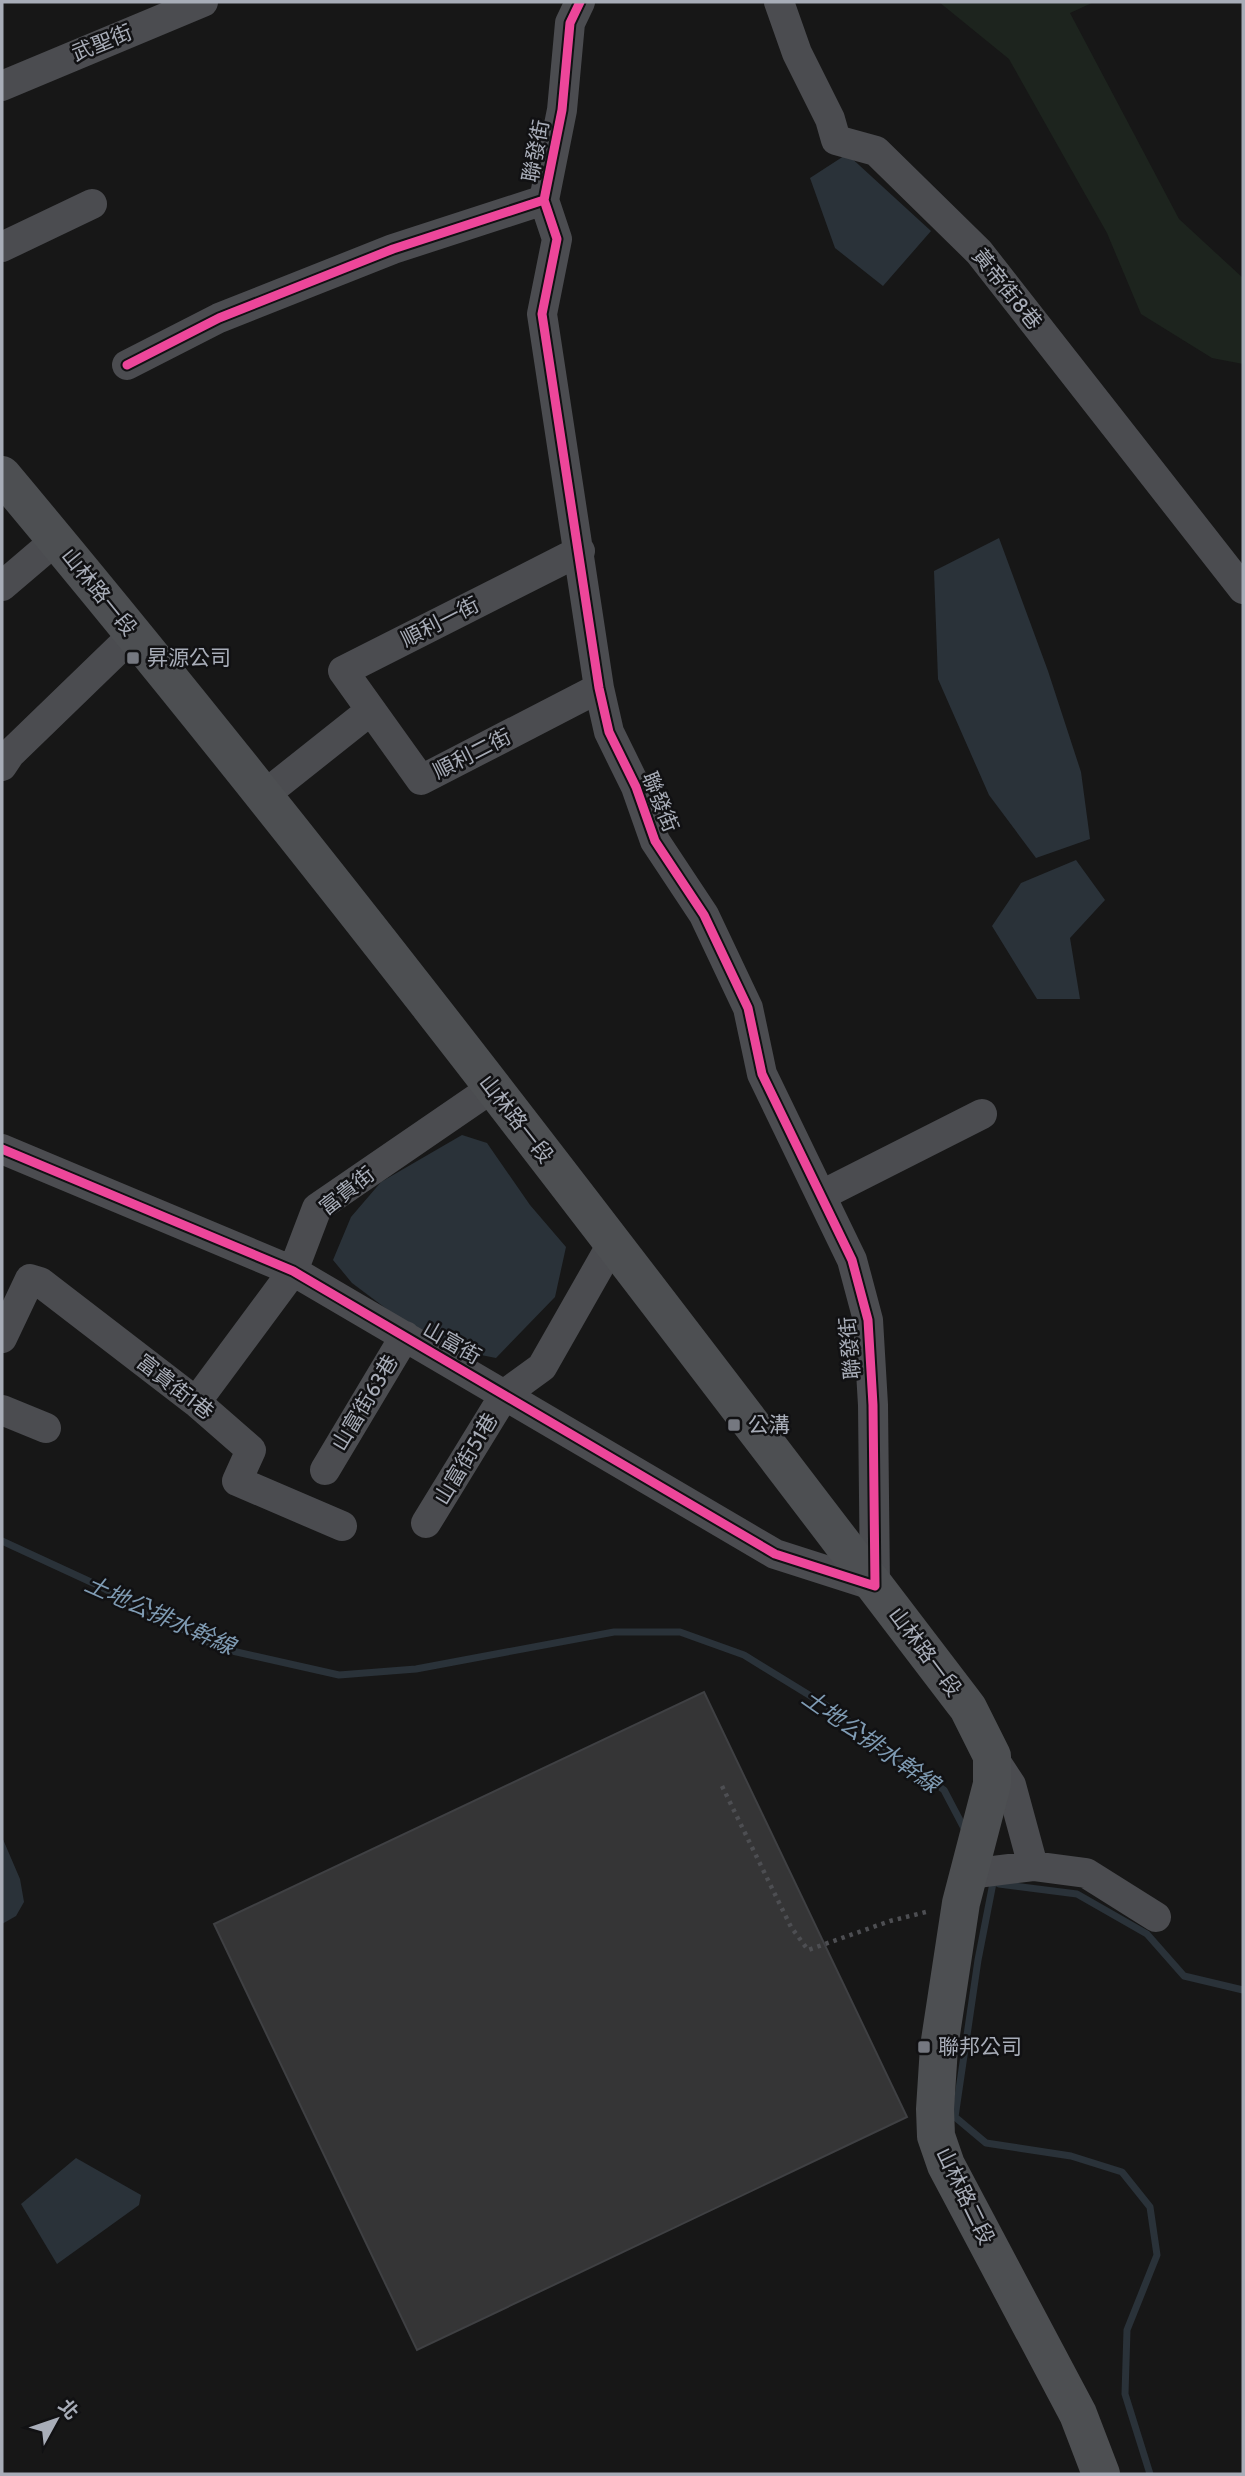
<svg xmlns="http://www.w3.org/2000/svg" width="1245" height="2476" viewBox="0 0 1245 2476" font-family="Cabin,'Noto Sans TC',sans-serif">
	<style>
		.green { fill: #1d241e }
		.water { fill: #2a3239 }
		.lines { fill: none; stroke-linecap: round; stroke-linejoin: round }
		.stream { stroke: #2a3239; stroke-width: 7 }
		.building { fill: #353536; stroke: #3f4043; stroke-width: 2 }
		.path { stroke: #4d4e52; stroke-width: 4.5; stroke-dasharray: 3.5 5; stroke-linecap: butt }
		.minor { stroke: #4b4c50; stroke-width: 30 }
		.major { stroke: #4d4f52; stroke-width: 38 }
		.cycleway-casing { stroke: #111113; stroke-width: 13 }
		.cycleway { stroke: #ed469a; stroke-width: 9 }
		.poi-dot { fill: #757880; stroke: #111113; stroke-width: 2.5 }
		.labels { text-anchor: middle; stroke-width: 5; stroke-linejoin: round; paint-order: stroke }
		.street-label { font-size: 21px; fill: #a8adb8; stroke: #111113 }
		.poi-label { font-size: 21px; fill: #a8adb8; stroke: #111113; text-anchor: start }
		.water-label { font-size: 23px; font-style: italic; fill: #7f9bb3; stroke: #111113 }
	</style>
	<rect width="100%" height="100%" fill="#171717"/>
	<path class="green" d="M939,2H1094L1070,13L1179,219L1243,278V364L1212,358L1141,314L1107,233L1009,59Z"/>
	<path class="water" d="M847,154L931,231L883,286L835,248L810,178Z
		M999,538L1048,671L1081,772L1090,839L1036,858L989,795L938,679L934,571Z
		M1076,860L1105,900L1070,938L1080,999H1037L992,926L1021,883Z
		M462,1135L487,1143L530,1205L566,1247L555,1297L496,1358L436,1346L352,1283L333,1260L351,1217L381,1182Z
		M2,1837L20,1879L24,1902L16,1916L2,1924Z
		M76,2158L141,2195L139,2205L57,2264L21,2204Z"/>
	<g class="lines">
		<path class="stream" d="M2,1541L93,1583L219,1648L339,1675L416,1669L614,1632H680L744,1655L827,1706L944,1790L965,1830
			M991,1878L993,1883L978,1960L955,2117L986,2143L1071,2156L1122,2172L1150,2207L1157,2255L1127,2330L1125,2394L1150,2474
			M999,1884L1077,1894L1147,1934L1184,1976L1243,1990"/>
	</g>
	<path class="building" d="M704,1692L907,2117L417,2350L214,1924Z"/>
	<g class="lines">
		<path class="path" d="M722,1786L791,1927L808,1950L890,1921L930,1911"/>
		<path class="minor" d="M779,2L797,53L830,119L836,140L876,151L979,252L1243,589
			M2,86L203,2
			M2,247L92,204
			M127,365L219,318L393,249L544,200
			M580,551L343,671L421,780L599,688
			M2,586L56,540
			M2,766L10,754L134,634
			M263,796L370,711
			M2,1149L293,1271L775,1554L875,1586L873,1405L868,1320L852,1260L762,1074L748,1008L704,915L655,841L636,787L609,732L599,688L542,314L557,239L544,200L562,110L570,23L580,2
			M822,1195L982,1114
			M2,1338L30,1279L40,1282L196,1402L251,1450L237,1481L342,1526
			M196,1402L293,1271L317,1208L492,1088
			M2,1410L46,1428
			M325,1470L405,1336
			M426,1523L505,1394L542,1367L612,1244
			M992,1756L1011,1785L1033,1866
			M969,1874L1033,1866L1086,1873L1156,1917"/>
		<path class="major" d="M2,475C337,875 651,1293 968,1708L992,1756V1784L961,1903L939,2047L935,2109L936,2136L946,2165L1078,2414L1101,2474"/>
		<g class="cycleway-casing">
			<path id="cycleway" d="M127,365L219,318L393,249L544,200
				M2,1149L293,1271L775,1554L875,1586L873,1405L868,1320L852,1260L762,1074L748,1008L704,915L655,841L636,787L609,732L599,688L542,314L557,239L544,200L562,110L570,23L580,2"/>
		</g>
		<use href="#cycleway" class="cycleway"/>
	</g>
	<g class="poi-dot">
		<rect x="126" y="651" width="14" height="14" rx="3.5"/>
		<rect x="727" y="1418" width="14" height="14" rx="3.5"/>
		<rect x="917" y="2040" width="14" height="14" rx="3.5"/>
	</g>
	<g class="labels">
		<g class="street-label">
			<text transform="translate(102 43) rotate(-22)" y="7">武聖街</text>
			<text transform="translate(536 151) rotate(-79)" y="7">聯發街</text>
			<text transform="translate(1007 289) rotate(51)" y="7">黃帝街8巷</text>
			<text transform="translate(99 592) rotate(51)" y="7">山林路一段</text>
			<text transform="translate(440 622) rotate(-27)" y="7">順利一街</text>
			<text transform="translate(472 754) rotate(-27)" y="7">順利二街</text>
			<text transform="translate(660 802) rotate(68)" y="7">聯發街</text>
			<text transform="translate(516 1119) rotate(52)" y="7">山林路一段</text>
			<text transform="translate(347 1191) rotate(-38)" y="7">富貴街</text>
			<text transform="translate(452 1343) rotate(30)" y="7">山富街</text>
			<text transform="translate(850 1348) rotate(-95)" y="7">聯發街</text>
			<text transform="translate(175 1387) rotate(38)" y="7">富貴街1巷</text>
			<text transform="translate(365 1403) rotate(-59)" y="7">山富街63巷</text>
			<text transform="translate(466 1459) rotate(-59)" y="7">山富街51巷</text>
			<text transform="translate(925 1652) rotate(53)" y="7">山林路一段</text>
			<text transform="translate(965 2196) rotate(64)" y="7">山林路二段</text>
		</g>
		<g class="poi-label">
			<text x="147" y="665">昇源公司</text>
			<text x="748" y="1432">公溝</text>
			<text x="938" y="2054">聯邦公司</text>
		</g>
		<g class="water-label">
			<text transform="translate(160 1615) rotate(24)" y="8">土地公排水幹線</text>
			<text transform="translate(871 1741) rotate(35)" y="8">土地公排水幹線</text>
		</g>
	</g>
	<rect width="1245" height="2476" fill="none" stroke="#a8adb8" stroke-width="7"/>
	<g transform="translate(56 2420) rotate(50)" stroke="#111113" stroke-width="5" paint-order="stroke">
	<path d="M0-5L12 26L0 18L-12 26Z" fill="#a8adb8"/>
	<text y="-10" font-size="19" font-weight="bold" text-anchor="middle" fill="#a8adb8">北</text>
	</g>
</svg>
